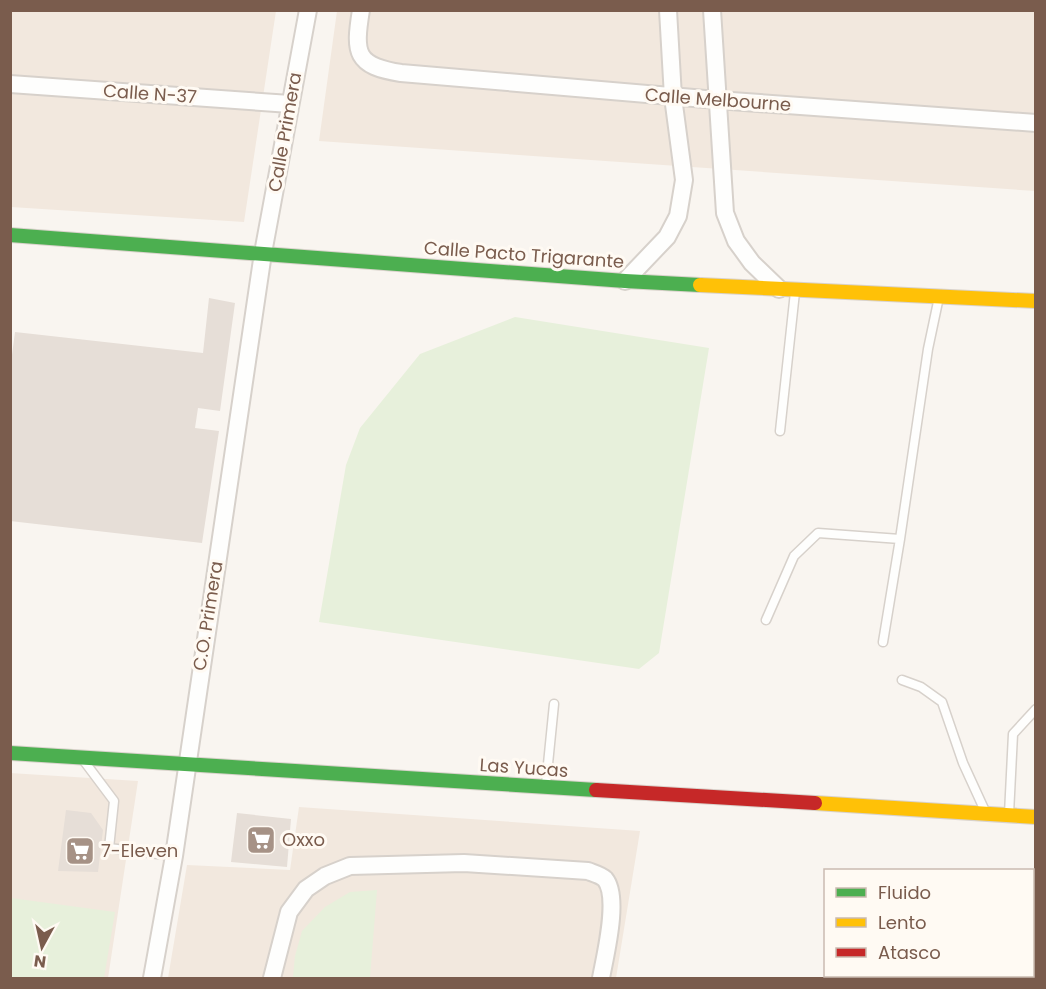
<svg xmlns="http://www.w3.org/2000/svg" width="1046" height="989" viewBox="0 0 1046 989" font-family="Poppins,sans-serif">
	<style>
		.residential { fill: #f2e8de }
		.green { fill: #e7f0db }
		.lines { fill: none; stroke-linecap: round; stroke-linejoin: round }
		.stream { stroke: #d0e8ea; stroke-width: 6 }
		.building { fill: #e6ded7 }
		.lane-casing { stroke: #d7d1cb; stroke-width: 11 }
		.street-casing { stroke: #d7d1cb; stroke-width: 20 }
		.fast-casing { stroke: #d9d2cb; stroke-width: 16 }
		.slow-casing { stroke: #d9d2cb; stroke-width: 16 }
		.jam-casing { stroke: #d9d2cb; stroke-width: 16 }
		.lane { stroke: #fefefd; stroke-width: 8 }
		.street { stroke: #fefefd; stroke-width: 16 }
		.fast { stroke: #4caf50; stroke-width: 14 }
		.slow { stroke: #ffc107; stroke-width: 14 }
		.jam { stroke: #c62828; stroke-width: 14 }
		.labels { text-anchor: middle; stroke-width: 6; stroke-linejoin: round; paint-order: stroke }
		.street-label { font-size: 18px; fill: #7a5c4d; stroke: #fffaf3 }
		.poi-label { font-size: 18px; fill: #7a5c4d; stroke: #fffaf3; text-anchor: start }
	</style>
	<rect width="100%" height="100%" fill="#f9f5f0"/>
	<path class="residential" d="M10,11H276L244,222L11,207Z
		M337,11H1035V191L319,141Z
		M10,773L138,781L108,978H11Z
		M299,807L640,831L616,978H168L187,865L290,870Z"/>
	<path class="green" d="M515,317L709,348L659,653L639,669L319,622L346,465L360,428L420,354Z
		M377,890L370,978L293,977L295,956L302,931L325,907L350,892Z
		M11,898L115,912L104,978H11Z"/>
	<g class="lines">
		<path class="stream" d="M1032,915L1036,913
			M948,978L952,976"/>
	</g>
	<path class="building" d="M209,298L235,303L220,411L198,408L195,428L219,431L202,543L10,521V370L15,332L203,353Z
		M66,810L91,813L103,830L98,872L58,871Z
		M237,813L291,819L287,867L231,862Z"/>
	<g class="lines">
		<g class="lane-casing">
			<path id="lane" d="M780,431L795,292
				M766,620L794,556L818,533L900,539
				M883,642L900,539L928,349L939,297
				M902,680L921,687L942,702L963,763L985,811
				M84,761L114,801L109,848L174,856
				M546,784L554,704
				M1009,814L1013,734L1036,709
				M1032,955L1036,953
				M1000,978L1004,976"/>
		</g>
		<g class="street-casing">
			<path id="street" d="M361,10C354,53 355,66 401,73L717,100L1036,123
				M712,10L725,213L736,241L752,263L779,289
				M10,84L290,104
				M625,281L667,237L678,216L684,180L673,97L668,10
				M152,978L174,856L263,253L308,10
				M272,978L289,912L306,889L325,876L350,866L464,863L588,871C593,873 601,875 605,879C620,897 605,956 601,978"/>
		</g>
		<g class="fast-casing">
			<path id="fast" d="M10,235L625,281L700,285
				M10,753L596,790"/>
		</g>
		<g class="slow-casing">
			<path id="slow" d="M700,285L1036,301
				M815,803L1036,817"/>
		</g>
		<g class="jam-casing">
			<path id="jam" d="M596,790L815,803"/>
		</g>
		<use href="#lane" class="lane"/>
		<use href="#street" class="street"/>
		<use href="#fast" class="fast"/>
		<use href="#slow" class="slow"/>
		<use href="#jam" class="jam"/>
	</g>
	<defs>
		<g id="supermarket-square" transform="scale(1.5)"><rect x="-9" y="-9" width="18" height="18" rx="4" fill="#a69286" stroke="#fffaf3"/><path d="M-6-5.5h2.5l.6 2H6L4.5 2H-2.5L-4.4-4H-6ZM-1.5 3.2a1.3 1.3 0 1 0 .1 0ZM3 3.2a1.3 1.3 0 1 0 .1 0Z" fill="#fff"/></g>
	</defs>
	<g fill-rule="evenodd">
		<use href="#supermarket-square" x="261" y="840"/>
		<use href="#supermarket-square" x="80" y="851"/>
	</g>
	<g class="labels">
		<g class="street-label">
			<text transform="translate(150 94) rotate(4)" y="6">Calle N-37</text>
			<text transform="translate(718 100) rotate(4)" y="6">Calle Melbourne</text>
			<text transform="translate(285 132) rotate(-80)" y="6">Calle Primera</text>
			<text transform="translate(524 255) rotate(4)" y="6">Calle Pacto Trigarante</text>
			<text transform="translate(208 616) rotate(-81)" y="6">C.O. Primera</text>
			<text transform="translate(524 768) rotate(4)" y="6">Las Yucas</text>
		</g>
		<g class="poi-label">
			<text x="282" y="846">Oxxo</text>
			<text x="101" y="857">7-Eleven</text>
		</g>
	</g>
	<rect width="1046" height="989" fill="none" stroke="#7a5c4d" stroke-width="24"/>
	<rect x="824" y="869" width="210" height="108" fill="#fffaf3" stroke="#cabbb1" stroke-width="1.5"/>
	<rect x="836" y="888" width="30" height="9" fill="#4caf50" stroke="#cabbb1" stroke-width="1.5"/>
	<text x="878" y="899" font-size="18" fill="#7a5c4d">Fluido</text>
	<rect x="836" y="918" width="30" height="9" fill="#ffc107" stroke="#cabbb1" stroke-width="1.5"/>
	<text x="878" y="929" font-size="18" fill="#7a5c4d">Lento</text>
	<rect x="836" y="948" width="30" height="9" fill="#c62828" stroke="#cabbb1" stroke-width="1.5"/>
	<text x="878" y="959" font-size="18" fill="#7a5c4d">Atasco</text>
	<g transform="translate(42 947) rotate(188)" stroke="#fffaf3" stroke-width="4.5" paint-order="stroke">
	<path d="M0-4.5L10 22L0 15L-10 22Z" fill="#7a5c4d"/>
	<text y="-9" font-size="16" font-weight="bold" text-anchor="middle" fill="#7a5c4d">N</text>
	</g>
</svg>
